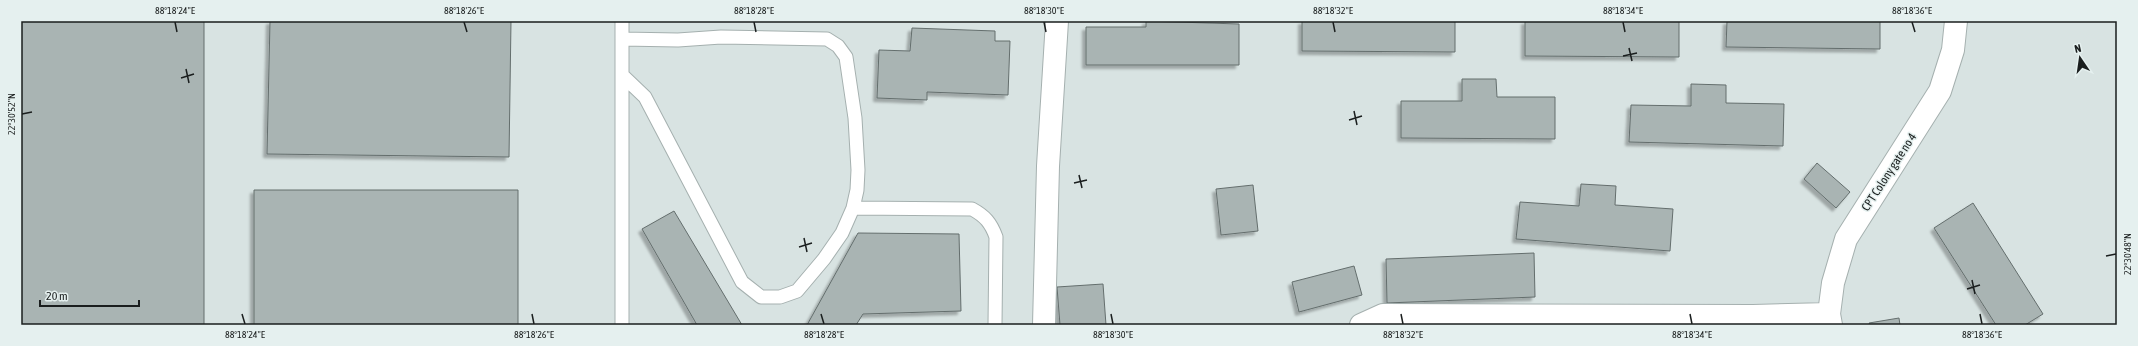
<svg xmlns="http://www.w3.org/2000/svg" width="2138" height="346" viewBox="0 0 2138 346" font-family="'Asap Condensed',sans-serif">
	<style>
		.building { fill: #a9b4b3; stroke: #646e6d; filter: url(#shadow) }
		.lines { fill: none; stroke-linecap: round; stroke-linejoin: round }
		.lane-casing { stroke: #a5b0af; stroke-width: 15 }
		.street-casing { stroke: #a5b0af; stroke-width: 24 }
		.lane { stroke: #fff; stroke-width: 13 }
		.street { stroke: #fff; stroke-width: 22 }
		.ticks { fill: none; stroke: #1a1e1e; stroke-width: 1.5 }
		.labels { text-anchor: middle; stroke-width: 3; stroke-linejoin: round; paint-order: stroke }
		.street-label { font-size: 12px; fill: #1a1e1e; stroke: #e5f0ef }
		.neatline { fill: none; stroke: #1a1e1e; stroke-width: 1.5 }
		.ticks-label { font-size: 10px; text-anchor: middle; fill: #1a1e1e }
	</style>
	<defs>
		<filter id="shadow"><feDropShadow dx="-3.5" dy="3.5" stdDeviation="1" flood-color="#0004"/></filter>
	</defs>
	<rect width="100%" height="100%" fill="#d8e3e2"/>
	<path class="building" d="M21,21H204V325H21Z
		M270,21H511L509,157L267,154Z
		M1146,21L1239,24V65H1086V27H1146Z
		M1302,21H1455V52L1302,51Z
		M1525,21H1679V57L1525,56Z
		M1727,21H1880V49L1726,47Z
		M912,28L995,31V41H1010L1008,95L927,92V100L877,98L879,50L910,51Z
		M1462,79H1496L1497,97H1555V139L1401,138V101H1462Z
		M1691,84L1726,85V103L1784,104L1783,146L1629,142L1631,105L1691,106Z
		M1817,163L1850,192L1836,208L1804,179Z
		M1581,184L1616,186L1615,205L1673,209L1670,251L1516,239L1520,202L1579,206Z
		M1253,185L1258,231L1221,235L1216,189Z
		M254,190H518V325H254Z
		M1973,203L2043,314L2025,325H1996L1934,228Z
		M674,211L742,325H697L642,229Z
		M858,233L959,234L961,311L863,314L856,325H807Z
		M1534,253L1535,297L1387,303L1386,259Z
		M1354,266L1362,295L1299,312L1292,282Z
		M1103,284L1106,325H1060L1057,287Z
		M1899,318L1900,325H1870L1869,323Z"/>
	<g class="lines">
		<g class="lane-casing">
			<path id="lane" d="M622,75L645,97L742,282L761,297H780L797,291L824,259L842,233L853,208L857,190L858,170L855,118L846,57L838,46L827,39L721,37L678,40L622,39
				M853,208L972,209C985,216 991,223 996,237L995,325
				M622,325V21"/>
		</g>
		<g class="street-casing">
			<path id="street" d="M1044,325L1048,166L1057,21
				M1361,325L1383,315L1753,316L1829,314
				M1831,325L1829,314L1833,283L1846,239L1940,91L1953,50L1956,21"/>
		</g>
		<use href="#lane" class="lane"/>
		<use href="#street" class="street"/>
	</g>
	<path class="ticks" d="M175,22L177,32M464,22L467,32M754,22L756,32M1044,22L1046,32M1333,22L1335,32M1623,22L1625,32M1912,22L1915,32M1629,48L1632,61M1623,56L1637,53M186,69L189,83M181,78L194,74M1354,111L1357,125M22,114L32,112M1349,120L1362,116M1079,175L1082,188M1074,183L1087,180M804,238L807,252M799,247L812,243M2106,256L2116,254M1972,280L1975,294M1967,289L1980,285M242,314L245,324M532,314L534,324M821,314L824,324M1111,314L1113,324M1401,314L1403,324M1690,314L1692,324M1980,314L1982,324"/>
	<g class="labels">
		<g class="street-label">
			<text transform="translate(1889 172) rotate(-57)" y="4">CPT Colony gate no 4</text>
		</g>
	</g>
	<rect width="2138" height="346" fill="none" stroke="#e5f0ef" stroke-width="44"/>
	<g transform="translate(2080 58) rotate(347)" stroke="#e5f0ef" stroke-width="3" paint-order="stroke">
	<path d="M0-3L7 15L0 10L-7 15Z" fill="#1a1e1e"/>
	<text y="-6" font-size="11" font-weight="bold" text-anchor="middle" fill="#1a1e1e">N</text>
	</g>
	<path d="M40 300v6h99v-6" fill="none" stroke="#1a1e1e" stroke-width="2"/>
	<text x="46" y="300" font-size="12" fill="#1a1e1e" stroke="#e5f0ef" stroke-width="3" paint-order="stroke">20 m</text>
	<rect x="22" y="22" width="2094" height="302" class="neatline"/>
	<g class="ticks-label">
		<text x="175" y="14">88°18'24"E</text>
		<text x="464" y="14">88°18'26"E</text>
		<text x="754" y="14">88°18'28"E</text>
		<text x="1044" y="14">88°18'30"E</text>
		<text x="1333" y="14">88°18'32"E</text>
		<text x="1623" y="14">88°18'34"E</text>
		<text x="1912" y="14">88°18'36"E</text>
		<text transform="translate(11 114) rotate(-90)" y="4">22°30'52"N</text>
		<text transform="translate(2127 254) rotate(-90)" y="4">22°30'48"N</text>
		<text x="245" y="338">88°18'24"E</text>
		<text x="534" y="338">88°18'26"E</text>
		<text x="824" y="338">88°18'28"E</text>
		<text x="1113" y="338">88°18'30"E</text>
		<text x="1403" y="338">88°18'32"E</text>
		<text x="1692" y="338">88°18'34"E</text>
		<text x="1982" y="338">88°18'36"E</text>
	</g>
</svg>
